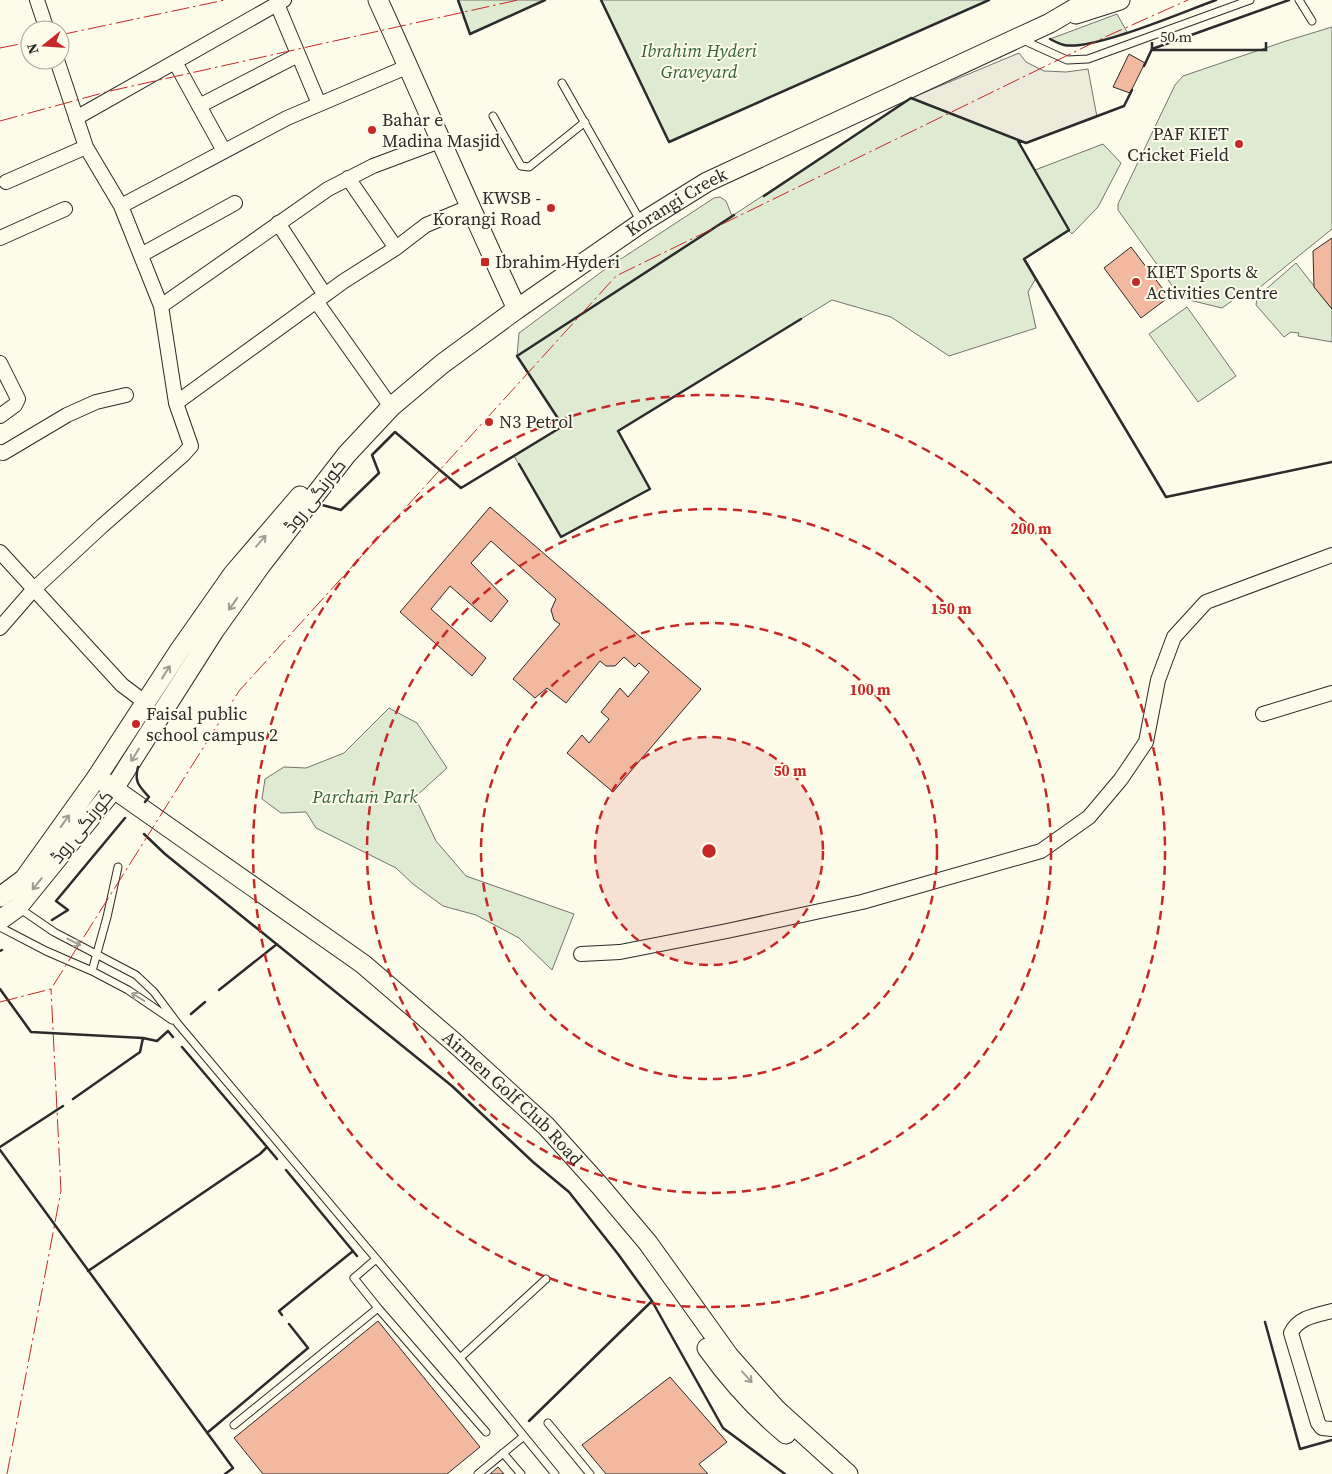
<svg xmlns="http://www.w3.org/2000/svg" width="1332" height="1474" viewBox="0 0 1332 1474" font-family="'Source Serif 4',Cairo,serif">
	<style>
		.green { fill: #deebd1; stroke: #74746e }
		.parking { fill: #eceadb; stroke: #74746e }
		.building { fill: #f2b8a0; stroke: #2b2b2b }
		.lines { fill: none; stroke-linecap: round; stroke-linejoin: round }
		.lane-casing { stroke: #2b2b2b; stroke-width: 9 }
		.street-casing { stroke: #2b2b2b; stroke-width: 16 }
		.secondary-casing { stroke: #2b2b2b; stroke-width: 21 }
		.lane { stroke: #fdfbea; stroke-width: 7 }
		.street { stroke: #fdfbea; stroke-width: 14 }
		.secondary { stroke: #fdfbea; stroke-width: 19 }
		.wall { stroke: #2b2b2b; stroke-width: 2.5 }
		.power { stroke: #c62828; stroke-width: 1; stroke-dasharray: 18 4 2.5 4; stroke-linecap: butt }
		.oneway { stroke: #9e9d94 }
		.ring { fill: none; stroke: #c62828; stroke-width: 2.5; stroke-dasharray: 9 6 }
		.poi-dot { fill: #c62828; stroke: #fdfbea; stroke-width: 2 }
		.labels { text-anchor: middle; stroke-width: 4; stroke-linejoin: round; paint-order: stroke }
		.park-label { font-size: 18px; font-style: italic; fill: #34623c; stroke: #fdfbea }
		.poi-label { font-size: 18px; fill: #2b2b2b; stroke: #fdfbea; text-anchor: start }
		.street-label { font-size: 18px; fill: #2b2b2b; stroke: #fdfbea }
		.centre { fill: #c62828; stroke: #fdfbea; stroke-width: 2.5 }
		.ring-label { font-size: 15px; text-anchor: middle; font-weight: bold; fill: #c62828; stroke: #fdfbea; stroke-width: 4; stroke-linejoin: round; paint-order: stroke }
	</style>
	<rect width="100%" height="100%" fill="#fdfbea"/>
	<path class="green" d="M458,0H545L470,34Z
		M601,0H989L669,142Z
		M1117,14L1127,32C1110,38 1082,49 1065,45C1060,44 1054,41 1050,39Z
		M1332,27V229L1254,292L1243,293L1222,308L1181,298L1118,210V204L1175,85L1183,76L1286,41Z
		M911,98L1018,140L1035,170L1103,144L1121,163L1098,207L1072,234L1069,231L1025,259L1036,278L1028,292L1036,328L949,356L891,317L832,300L618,431L650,489L561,537L514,456L563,426L517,356L519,333L604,270L714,198L720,197L726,201L732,216Z
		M1296,263L1332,309V342L1298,336L1299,333L1291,332L1284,337L1256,305L1257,297Z
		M1187,307L1236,376L1198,402L1149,334Z
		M389,708L417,723L447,768L415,797L436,841L466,876L574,914L552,970L519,938L476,915L443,906L413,884L396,868L316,828L306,812L281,813L262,799L265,779L284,767L306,768L344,753Z"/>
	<path class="parking" d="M1019,53L1026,62L1044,71L1066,72L1088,69L1097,117L1026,143L911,98Z"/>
	<path class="building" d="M1129,54L1145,63L1130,93L1113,87Z
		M1332,238V309L1314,287L1313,251Z
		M1131,247L1169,297L1141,318L1104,268Z
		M490,507L701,689L613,792L567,753L582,735L589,743L609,719L601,712L620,688L628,697L649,672L639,663L635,667L624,657L615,666H606L600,661L566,703L547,688L535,698L513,679L560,624L554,620L551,610L556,599L491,541L471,563L508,601L491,622L450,586L431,609L486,658L472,676L400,612Z
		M378,1321L480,1447L447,1474H263L234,1438Z
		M670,1377L727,1442L699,1464L708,1474H606L582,1445Z
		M498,1467L504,1474H490Z"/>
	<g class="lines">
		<g class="lane-casing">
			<path id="lane" d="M1299,0L1312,21
				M1023,40L1067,60L1088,59L1250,0
				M562,83L641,222
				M493,116L521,166L529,167L585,122
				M19,908L54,932L136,975L154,992L178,1024L460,1358L555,1474
				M0,927L46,951L92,971L128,990L172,1020
				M92,971L107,917L118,867
				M376,1259L354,1278L378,1308L486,1432
				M460,1358L546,1279
				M548,1423L590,1474
				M234,1425L378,1308
				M503,1453L521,1474
				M478,1474L524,1436"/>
		</g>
		<g class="street-casing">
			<path id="street" d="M37,0L47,30
				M277,4L319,104
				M175,62L224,151
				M199,106L298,55
				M76,118L284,0
				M348,178L396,248
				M6,182L86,147
				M121,206L287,118L409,66
				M278,223L325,295
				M0,238L65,209
				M141,255L235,203
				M316,301L391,407
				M161,306L328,189L373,166L440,141
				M0,363L18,399L15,405L0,416
				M176,403L344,281L396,248L426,225L469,207
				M0,452L3,453L67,415L96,402L126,395
				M0,552L122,685L146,703
				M0,628L33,590L102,526L183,455L191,446L176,403L161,306L121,206L86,147L57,60
				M1263,714L1332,693
				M581,954L620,952L727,931L862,902L1041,851L1089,817L1121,779L1146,742L1158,680L1174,637L1206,602L1332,555
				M1332,1311C1317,1315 1298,1317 1291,1333L1318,1423L1322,1428L1332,1429"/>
		</g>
		<g class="secondary-casing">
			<g id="secondary">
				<path d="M378,0C425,103 469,207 517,309"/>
				<path d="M1076,14L1120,0"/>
				<path id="s1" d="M97,777L363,964L456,1044L546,1126L600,1186L648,1243L729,1356L776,1409L848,1474"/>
				<path d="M0,897L24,879L97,777L179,651L233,574L300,496"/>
				<path id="s2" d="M0,920L18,907L113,790L214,631L261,565L347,454L391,407L442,364L517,309L641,223L707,182L1050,23L1089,0"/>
				<path d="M707,1348C730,1380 756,1409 786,1434"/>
			</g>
		</g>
		<use href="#lane" class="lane"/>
		<use href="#street" class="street"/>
		<use href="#secondary" class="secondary"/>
		<path class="wall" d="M458,0L470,34L545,0
			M601,0L669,142L989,0
			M1050,39C1054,41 1059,44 1064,45C1093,51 1185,11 1216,0
			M1144,66L1152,49L1289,0
			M1018,141L1069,230L1024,259L1166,497L1332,462
			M764,196L911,98L1026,143L1124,106L1132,90
			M519,464L561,537L650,489L618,431L801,319
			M312,514L322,505L341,510L379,473L372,455L395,432L461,488L563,426L517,356L734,215
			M138,767C134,782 139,786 149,797L145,802
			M144,834L165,854L452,1086L533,1162L569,1192L618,1254L652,1301
			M52,920L68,910L56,901L125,818
			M0,951L2,950
			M0,989L31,1032L143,1038L157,1041L168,1031L173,1037
			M219,990L277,944
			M191,1014L205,1002
			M73,1099L140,1052L143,1038
			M0,1147L63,1106
			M267,1147L277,1159
			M0,1150L233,1468L225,1474
			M286,1170L357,1256
			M88,1271L260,1154L267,1147L182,1047
			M282,1315L279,1311L353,1251
			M1265,1322L1300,1449L1332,1440
			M529,1421L652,1301L723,1428L785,1474
			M207,1433L308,1348L289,1324"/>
		<path class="power" d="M60,35L225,0
			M0,48L30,42
			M0,121L110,91L518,0
			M0,1002L51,989L239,691L616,276L1105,37L1188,0
			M7,1474L61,1191L51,989"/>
	</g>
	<defs><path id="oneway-shaft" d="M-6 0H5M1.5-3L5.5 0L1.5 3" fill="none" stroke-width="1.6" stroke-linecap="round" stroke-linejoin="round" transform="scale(1.25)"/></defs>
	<g class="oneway">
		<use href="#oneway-shaft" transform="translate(261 541) rotate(-49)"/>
		<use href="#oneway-shaft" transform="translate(233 604) rotate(125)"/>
		<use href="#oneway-shaft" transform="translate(166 672) rotate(-58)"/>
		<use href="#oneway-shaft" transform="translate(135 755) rotate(122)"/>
		<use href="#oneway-shaft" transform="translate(65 821) rotate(-54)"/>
		<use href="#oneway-shaft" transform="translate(37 884) rotate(129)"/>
		<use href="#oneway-shaft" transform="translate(74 942) rotate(27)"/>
		<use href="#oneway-shaft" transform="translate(138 997) rotate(-148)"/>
		<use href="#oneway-shaft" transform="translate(747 1377) rotate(48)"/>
	</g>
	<circle cx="709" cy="851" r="114" fill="#c62828" fill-opacity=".12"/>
	<g class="ring">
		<circle cx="709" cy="851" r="114"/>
		<circle cx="709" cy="851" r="228"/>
		<circle cx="709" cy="851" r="342"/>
		<circle cx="709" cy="851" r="456"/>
	</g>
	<g class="poi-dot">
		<circle cx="372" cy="130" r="5"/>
		<circle cx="1239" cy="144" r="5"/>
		<circle cx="551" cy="208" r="5"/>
		<rect x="480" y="257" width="10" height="10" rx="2.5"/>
		<circle cx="1136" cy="282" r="5"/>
		<circle cx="489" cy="422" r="5"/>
		<circle cx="136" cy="724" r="5"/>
	</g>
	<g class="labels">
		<g class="park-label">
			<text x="699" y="57">Ibrahim Hyderi<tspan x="699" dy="21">Graveyard</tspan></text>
			<text x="365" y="803">Parcham Park</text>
		</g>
		<g class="poi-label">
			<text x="382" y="126">Bahar e<tspan x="382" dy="21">Madina Masjid</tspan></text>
			<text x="1229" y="140" text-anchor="end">PAF KIET<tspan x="1229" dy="21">Cricket Field</tspan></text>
			<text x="541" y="204" text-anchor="end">KWSB -<tspan x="541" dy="21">Korangi Road</tspan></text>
			<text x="495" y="268">Ibrahim Hyderi</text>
			<text x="1146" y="278">KIET Sports &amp;<tspan x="1146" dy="21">Activities Centre</tspan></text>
			<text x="499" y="428">N3 Petrol</text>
			<text x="146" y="720">Faisal public<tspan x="146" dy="21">school campus 2</tspan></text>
		</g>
		<g class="street-label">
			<text dy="6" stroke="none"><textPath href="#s2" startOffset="999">Korangi Creek</textPath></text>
			<text transform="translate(315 496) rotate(-52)" y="6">کورنگی روڈ</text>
			<text transform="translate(82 827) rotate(-51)" y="6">کورنگی روڈ</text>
			<text dy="6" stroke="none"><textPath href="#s1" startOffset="526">Airmen Golf Club Road</textPath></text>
		</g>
	</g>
	<circle cx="709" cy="851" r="8" class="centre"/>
	<g class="ring-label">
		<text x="1031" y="534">200 m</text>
		<text x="951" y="614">150 m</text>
		<text x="870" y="695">100 m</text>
		<text x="790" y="776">50 m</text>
	</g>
	<g transform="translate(45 45) rotate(253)"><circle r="24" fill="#fdfbea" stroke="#a9a89e"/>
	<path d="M0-4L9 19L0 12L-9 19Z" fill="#c62828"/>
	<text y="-8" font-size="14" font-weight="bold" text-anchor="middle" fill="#2b2b2b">N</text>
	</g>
	<path d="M1152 42v8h114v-8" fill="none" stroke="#2b2b2b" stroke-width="2.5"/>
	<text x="1160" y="42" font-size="15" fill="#2b2b2b" stroke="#fdfbea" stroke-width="4" paint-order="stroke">50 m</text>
</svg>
